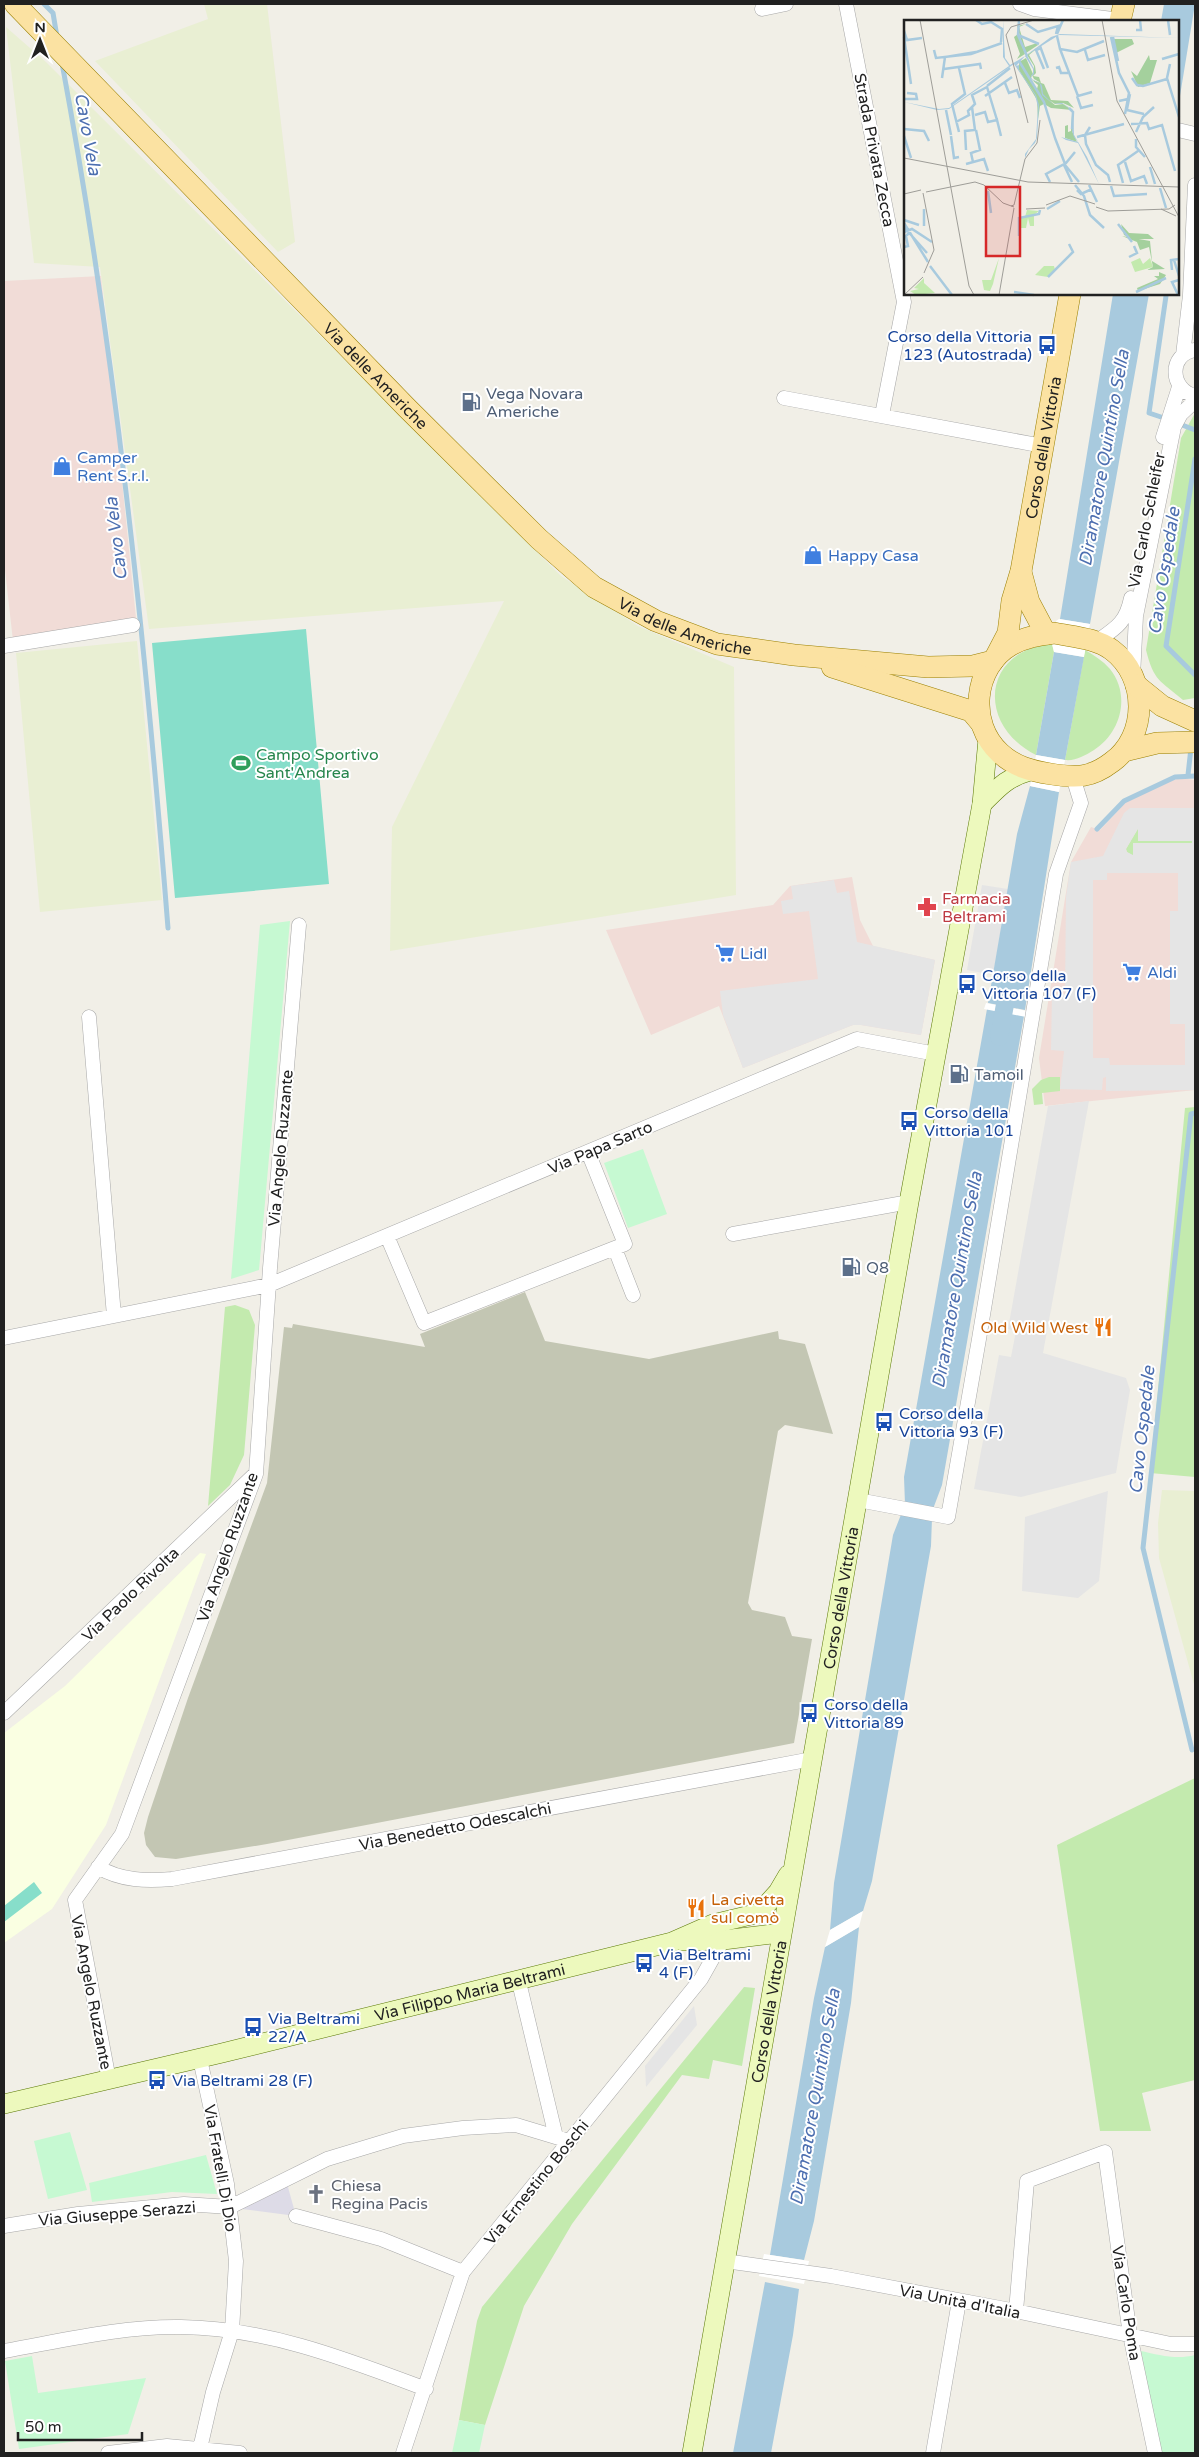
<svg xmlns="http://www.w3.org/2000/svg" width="1199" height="2457" viewBox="0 0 1199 2457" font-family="'Varela Round',sans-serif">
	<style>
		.commercial { fill: #f1dcd7 }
		.education { fill: #faffe2 }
		.construction { fill: #c3c6b3 }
		.farmland { fill: #e9efd3 }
		.grass { fill: #c3eaae }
		.park { fill: #c6f9d2 }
		.pitch { fill: #87deca }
		.parking { fill: #e5e5e5; fill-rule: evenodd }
		.plaza { fill: #dddbe7 }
		.water { fill: #a8cade }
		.pier { fill: #fff }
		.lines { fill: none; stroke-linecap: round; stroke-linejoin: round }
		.stream { stroke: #a8cade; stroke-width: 5 }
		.canal { stroke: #a8cade; stroke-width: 18 }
		.street-casing { stroke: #a8a8a8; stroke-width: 15 }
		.secondary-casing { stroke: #5b7906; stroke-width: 20 }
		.primary-casing { stroke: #9b8002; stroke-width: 22 }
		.street { stroke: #fff; stroke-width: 14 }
		.secondary { stroke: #edf9bd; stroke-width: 19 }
		.primary { stroke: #fbe2a2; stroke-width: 21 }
		.labels { text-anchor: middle; stroke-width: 4; stroke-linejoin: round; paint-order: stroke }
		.street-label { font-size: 16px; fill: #212121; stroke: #fff }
		.transit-label { font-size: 16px; fill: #164399; stroke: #fff; text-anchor: start }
		.service-label { font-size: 16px; fill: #4e5e75; stroke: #fff; text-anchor: start }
		.shop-label { font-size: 16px; fill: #366cbe; stroke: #fff; text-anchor: start }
		.leisure-label { font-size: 16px; fill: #27864d; stroke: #fff; text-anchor: start }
		.health-label { font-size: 16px; fill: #be3a42; stroke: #fff; text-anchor: start }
		.food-label { font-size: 16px; fill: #c56008; stroke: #fff; text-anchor: end }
		.worship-label { font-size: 16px; fill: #5b616d; stroke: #fff; text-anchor: start }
		.water-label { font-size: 18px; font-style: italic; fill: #4d6fb0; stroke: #fff }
		.inset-river { fill: none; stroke: #a8cade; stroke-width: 2.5 }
		.inset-road { fill: none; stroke: #9e9d98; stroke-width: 1 }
		.view { fill: #d62828; fill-opacity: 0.15; stroke: #d62828; stroke-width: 2.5 }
		.inset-edge { fill: none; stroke: #212121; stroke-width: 2.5 }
	</style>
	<rect width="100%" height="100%" fill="#f1efe7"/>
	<path class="commercial" d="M101,276L136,618L13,641L4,561V281Z
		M1181,778L1195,780V1090L1045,1106L1039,1058L1071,862L1091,827L1100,830L1126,802L1169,781Z
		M852,877L860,920L873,946L935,960L921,1035L861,1025H853L743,1068L719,1006L651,1035L606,930L773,905L790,886Z"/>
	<path class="education" d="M200,1553L206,1554L106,1825L52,1909L4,1943V1733L65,1686Z"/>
	<path class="construction" d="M525,1292L545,1341L649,1359L778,1331L779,1339L805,1344L833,1434L785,1425L778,1431L748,1603L752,1610L785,1617L792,1636L812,1639L794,1743L267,1844L176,1859L155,1857L146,1845L144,1833L148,1817L188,1698L267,1483L284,1327L292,1328L293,1324L425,1347L420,1334Z"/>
	<path class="farmland" d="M204,4H267L295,242L278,252L95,61L208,19Z
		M6,27L46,62L561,576L638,626L734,667L736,895L390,951L392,827L504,601L149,629L100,267L34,263Z
		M137,641L162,900L40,912L16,653Z
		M1162,1490L1195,1491V1688L1159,1558L1158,1523Z"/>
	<path class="grass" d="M1195,413V698L1183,700C1160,680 1154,682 1146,650L1181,438Z
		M1052,644L1054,652L1036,755C976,725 982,650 1052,644Z
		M1085,650C1094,655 1103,661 1110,669C1131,695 1121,733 1094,750C1084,756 1076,761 1065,760Z
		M1138,828V841H1192V843L1133,844V856L1127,852L1126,849Z
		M1049,1077H1060V1091L1042,1093L1043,1104L1034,1105L1032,1089L1041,1080Z
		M1195,1107V1477L1150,1473L1185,1108Z
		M235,1305L249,1310L255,1325L244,1455L230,1485L208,1506L225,1307Z
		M1195,1778V2080L1142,2093L1151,2131H1100L1057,1845Z
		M744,1987L755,1988L742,2066L713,2060L709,2079L682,2075L572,2224L524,2306L485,2425L459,2420L477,2321L482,2307Z"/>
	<path class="park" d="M290,921L259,1270L231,1279L260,925Z
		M643,1149L667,1214L628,1228L604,1163Z
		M70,2132L87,2190L48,2199L34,2141Z
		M206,2155L217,2194L172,2192L92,2202L89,2183Z
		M1141,2351C1159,2355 1177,2360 1195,2355V2453H1160Z
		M32,2356L38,2393L146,2378L128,2434L19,2449L5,2361Z
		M459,2420L485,2425L479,2453H452Z"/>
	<path class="pitch" d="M306,629L329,884L175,898L152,643Z
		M34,1882L42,1893L4,1922V1906Z"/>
	<path class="parking" d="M1130,808H1195V1090L1106,1091V1077L1103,1078L1102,1090L1060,1089L1064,1051L1051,1050L1052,994H1065L1066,897L1071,862L1103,856L1124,813ZM1138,829V841H1192V843H1133V855L1127,852L1126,849ZM1107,873H1178V911H1170V1024H1185V1065H1110L1109,1058H1093V880H1107Z
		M834,880L837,893L849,891L857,942L935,960L921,1035L861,1025H853L743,1068L723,1015L720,991L818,979L809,911L783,914L781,901L793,899L791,886Z
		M982,885L1008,889L993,975L967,970Z
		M1089,1101L1043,1353L1126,1378L1130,1390L1116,1473L1021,1497L974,1489L999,1355L1011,1357L1016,1331L1008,1329L1048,1106Z
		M1108,1491L1099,1581L1078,1598L1022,1591L1025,1517Z
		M694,2006L697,2025L646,2087L645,2066Z"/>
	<path class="plaza" d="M286,2180L296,2216L242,2209Z"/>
	<path class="water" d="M1164,4H1195L1178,108V21H1161Z
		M1113,294H1149L1090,624L1060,619Z
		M1054,652L1084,657L1065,760L1036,755Z
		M1030,786L1059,792L1025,1010L988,1003L1017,834Z
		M987,1009L1024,1016L942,1485L933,1509L905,1504L904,1477Z
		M902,1512L932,1518L931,1546L872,1881L863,1911L830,1930L834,1883L893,1535Z
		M859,1927L851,2003L814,2221L804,2260L770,2255L814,1998L825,1947Z
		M765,2282L799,2289L793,2335L771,2453H733Z"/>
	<path class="pier" d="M1059,619L1090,624L1084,657L1054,652L1052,644L1056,621Z
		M1036,755L1065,760L1059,792L1030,786Z
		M986,1003L1027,1011L1026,1017L984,1009Z
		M863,1911L859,1927L825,1947L830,1930Z
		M764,2254L809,2261L804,2284L759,2276Z"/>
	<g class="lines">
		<path class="stream" d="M44,4L53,13L57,37
			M62,63C115,349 145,638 168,928
			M1166,296L1149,413L1167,419
			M1177,423L1195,430
			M1195,459L1166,646L1195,675
			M1188,775L1191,748
			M1097,829L1124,801L1175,777L1195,776
			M1192,1750L1143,1548L1191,1114L1195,1113"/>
		<path class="canal" d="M999,1037L1009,983"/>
		<g class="street-casing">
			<path id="street" d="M846,4L904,302L882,415
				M1020,4L1034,9L1120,20
				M762,9L786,4
				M1178,130L1195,134
				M1195,350C1168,354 1170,390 1195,396
				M1183,355L1190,295L1195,185
				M784,398L1043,446
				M1163,437L1179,387
				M1096,642C1116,628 1126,623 1131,598
				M4,646L133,625
				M1133,677L1136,616L1174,427L1181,414L1195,401
				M89,1017L114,1316
				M733,1234L909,1202
				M387,1236L424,1323L625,1244L588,1152
				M615,1249L633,1295
				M4,1338L269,1285L857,1039L936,1054
				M858,1500L948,1517L979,1339L1056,874L1081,803L1073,777
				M4,1713L253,1476
				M98,1867C121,1881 147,1881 172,1879L812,1759
				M518,1978L556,2137
				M109,2080L75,1900L122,1834L256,1474L270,1268L299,925
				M296,2216L381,2239L463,2272
				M4,2226L78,2214L184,2204L230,2207L327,2159L403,2136L463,2128L516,2125L569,2141
				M725,2261L831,2276L1016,2311L1171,2344H1195
				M1016,2311L1027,2181L1105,2152L1130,2335L1155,2453
				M4,2351C61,2341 122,2326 181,2327C267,2328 346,2359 426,2389
				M108,2453L167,2446L240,2453
				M199,2453L213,2392L232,2331L236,2261L227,2184L200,2059
				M403,2453L463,2272L701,1979L723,1940
				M933,2453L959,2301"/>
		</g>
		<g class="secondary-casing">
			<g id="secondary">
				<path d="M982,804C999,787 1006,778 1030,771"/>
				<path d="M683,1941L723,1940L780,1933"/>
				<path id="s1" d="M4,2104L222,2053L672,1942L713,1924L759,1913L778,1892L788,1875"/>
				<path id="s2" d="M692,2453L909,1202L982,804L988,739"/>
			</g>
		</g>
		<g class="primary-casing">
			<g id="primary">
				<path id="s3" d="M15,4L407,408L539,539L594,587L656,621L717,644L794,655L928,667L973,666L993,661"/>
				<path d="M1120,21L1124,4"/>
				<path d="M1021,572L1029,602L1046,634"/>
				<path d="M1054,633C1074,637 1096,638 1112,650C1148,677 1148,736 1112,762C1091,778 1077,778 1051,774C1032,771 1015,767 1000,753C968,724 973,667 1011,645C1025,637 1039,635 1054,633Z"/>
				<path id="s4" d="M996,656L1008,633L1012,601L1021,571L1070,294"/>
				<path d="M832,667L971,711L981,723"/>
				<path d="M1136,685L1162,706L1195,721"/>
				<path d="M1124,751L1157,743L1195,742"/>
			</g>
		</g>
		<use href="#street" class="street"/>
		<use href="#secondary" class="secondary"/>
		<use href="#primary" class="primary"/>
	</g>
	<defs>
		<g id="bus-bare" transform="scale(1.5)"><path d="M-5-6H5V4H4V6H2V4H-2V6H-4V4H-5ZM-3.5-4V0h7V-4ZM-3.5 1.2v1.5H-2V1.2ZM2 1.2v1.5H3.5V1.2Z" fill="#1a4fb4" stroke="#fff" stroke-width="2.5" paint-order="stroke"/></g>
		<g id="fuel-bare" transform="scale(1.5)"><path d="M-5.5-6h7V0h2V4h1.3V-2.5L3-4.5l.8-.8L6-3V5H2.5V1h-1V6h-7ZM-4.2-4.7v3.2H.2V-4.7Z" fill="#5c6f8a" stroke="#fff" stroke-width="2.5" paint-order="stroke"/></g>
		<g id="shop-bare" transform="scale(1.5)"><path d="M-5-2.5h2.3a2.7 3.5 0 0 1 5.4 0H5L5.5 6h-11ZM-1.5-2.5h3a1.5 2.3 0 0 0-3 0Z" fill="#3f7fe0" stroke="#fff" stroke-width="2.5" paint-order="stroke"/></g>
		<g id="stadium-bare" transform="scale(1.5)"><path d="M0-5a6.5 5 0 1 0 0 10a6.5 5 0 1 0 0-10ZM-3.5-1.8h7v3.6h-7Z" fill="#2e9e5b" stroke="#fff" stroke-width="2.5" paint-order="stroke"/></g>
		<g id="pharmacy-bare" transform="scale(1.5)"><path d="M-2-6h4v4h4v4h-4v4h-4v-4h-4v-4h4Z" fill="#e0444e" stroke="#fff" stroke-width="2.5" paint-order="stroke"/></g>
		<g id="supermarket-bare" transform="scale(1.5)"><path d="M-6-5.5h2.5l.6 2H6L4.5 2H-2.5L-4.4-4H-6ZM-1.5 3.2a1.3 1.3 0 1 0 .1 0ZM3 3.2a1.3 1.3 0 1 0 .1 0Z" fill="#3f7fe0" stroke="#fff" stroke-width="2.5" paint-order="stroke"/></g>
		<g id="restaurant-bare" transform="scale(1.5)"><path d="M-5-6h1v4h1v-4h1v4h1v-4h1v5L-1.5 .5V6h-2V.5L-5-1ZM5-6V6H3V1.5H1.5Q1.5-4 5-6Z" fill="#e8710a" stroke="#fff" stroke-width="2.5" paint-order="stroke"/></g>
		<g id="church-bare" transform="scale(1.5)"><path d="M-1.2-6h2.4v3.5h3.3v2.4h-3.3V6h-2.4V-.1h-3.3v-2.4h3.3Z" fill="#6b7280" stroke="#fff" stroke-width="2.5" paint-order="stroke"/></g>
	</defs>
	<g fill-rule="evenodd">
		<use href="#bus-bare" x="1047" y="345"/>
		<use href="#fuel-bare" x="471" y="402"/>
		<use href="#shop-bare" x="62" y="466"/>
		<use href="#shop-bare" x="813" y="555"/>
		<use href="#stadium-bare" x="241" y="763"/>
		<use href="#pharmacy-bare" x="927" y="907"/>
		<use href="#supermarket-bare" x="725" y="953"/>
		<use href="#supermarket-bare" x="1132" y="972"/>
		<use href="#bus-bare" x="967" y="984"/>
		<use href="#fuel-bare" x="959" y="1074"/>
		<use href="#bus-bare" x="909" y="1121"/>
		<use href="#fuel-bare" x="851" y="1267"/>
		<use href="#restaurant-bare" x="1103" y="1327"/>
		<use href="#bus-bare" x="884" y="1422"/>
		<use href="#bus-bare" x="809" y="1713"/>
		<use href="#restaurant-bare" x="696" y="1908"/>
		<use href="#bus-bare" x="644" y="1963"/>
		<use href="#bus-bare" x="253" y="2027"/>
		<use href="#bus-bare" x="157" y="2080"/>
		<use href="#church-bare" x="316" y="2194"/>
	</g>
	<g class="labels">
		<g class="street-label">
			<text transform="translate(875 150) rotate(79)" y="6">Strada Privata Zecca</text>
			<text dy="6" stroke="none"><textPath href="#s3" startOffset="518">Via delle Americhe</textPath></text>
			<text dy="6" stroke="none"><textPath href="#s4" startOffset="215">Corso della Vittoria</textPath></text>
			<text transform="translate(1146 520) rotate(-79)" y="6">Via Carlo Schleifer</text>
			<text dy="6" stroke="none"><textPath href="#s3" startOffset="922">Via delle Americhe</textPath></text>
			<text transform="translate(600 1147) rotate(-23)" y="6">Via Papa Sarto</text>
			<text transform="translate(280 1148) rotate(-85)" y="6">Via Angelo Ruzzante</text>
			<text transform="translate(227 1547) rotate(-71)" y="6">Via Angelo Ruzzante</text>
			<text transform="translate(130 1594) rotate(-44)" y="6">Via Paolo Rivolta</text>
			<text dy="6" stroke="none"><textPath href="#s2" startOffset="868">Corso della Vittoria</textPath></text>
			<text transform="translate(455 1826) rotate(-11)" y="6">Via Benedetto Odescalchi</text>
			<text dy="6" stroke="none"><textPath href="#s1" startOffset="479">Via Filippo Maria Beltrami</textPath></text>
			<text transform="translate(92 1992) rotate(79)" y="6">Via Angelo Ruzzante</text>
			<text dy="6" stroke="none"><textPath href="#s2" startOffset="448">Corso della Vittoria</textPath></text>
			<text transform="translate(221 2168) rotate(80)" y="6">Via Fratelli Di Dio</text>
			<text transform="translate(536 2182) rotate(-51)" y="6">Via Ernestino Boschi</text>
			<text transform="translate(117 2213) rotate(-5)" y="6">Via Giuseppe Serazzi</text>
			<text transform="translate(960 2301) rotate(11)" y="6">Via Unità d'Italia</text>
			<text transform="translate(1127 2303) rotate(81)" y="6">Via Carlo Poma</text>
		</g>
		<g class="transit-label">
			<text x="1032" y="342" text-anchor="end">Corso della Vittoria<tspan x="1032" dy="18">123 (Autostrada)</tspan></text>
			<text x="982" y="981">Corso della<tspan x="982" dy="18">Vittoria 107 (F)</tspan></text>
			<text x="924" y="1118">Corso della<tspan x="924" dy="18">Vittoria 101</tspan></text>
			<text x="899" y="1419">Corso della<tspan x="899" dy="18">Vittoria 93 (F)</tspan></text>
			<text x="824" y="1710">Corso della<tspan x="824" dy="18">Vittoria 89</tspan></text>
			<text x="659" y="1960">Via Beltrami<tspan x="659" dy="18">4 (F)</tspan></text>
			<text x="268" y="2024">Via Beltrami<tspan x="268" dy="18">22/A</tspan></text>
			<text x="172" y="2086">Via Beltrami 28 (F)</text>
		</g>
		<g class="service-label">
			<text x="486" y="399">Vega Novara<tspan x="486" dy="18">Americhe</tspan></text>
			<text x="974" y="1080">Tamoil</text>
			<text x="866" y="1273">Q8</text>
		</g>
		<g class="shop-label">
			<text x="77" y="463">Camper<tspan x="77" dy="18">Rent S.r.l.</tspan></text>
			<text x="828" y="561">Happy Casa</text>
			<text x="740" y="959">Lidl</text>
			<text x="1147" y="978">Aldi</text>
		</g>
		<g class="leisure-label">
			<text x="256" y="760">Campo Sportivo<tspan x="256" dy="18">Sant'Andrea</tspan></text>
		</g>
		<g class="health-label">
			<text x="942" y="904">Farmacia<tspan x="942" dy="18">Beltrami</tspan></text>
		</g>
		<g class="food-label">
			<text x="1088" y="1333">Old Wild West</text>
			<text x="711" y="1905" text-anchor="start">La civetta<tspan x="711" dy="18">sul comò</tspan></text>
		</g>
		<g class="worship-label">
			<text x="331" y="2191">Chiesa<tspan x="331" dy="18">Regina Pacis</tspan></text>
		</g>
		<g class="water-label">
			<text transform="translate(88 134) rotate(80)" y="6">Cavo Vela</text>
			<text transform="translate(1104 458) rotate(-80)" y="6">Diramatore Quintino Sella</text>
			<text transform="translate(116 539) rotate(-97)" y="6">Cavo Vela</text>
			<text transform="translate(1164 571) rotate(-81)" y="6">Cavo Ospedale</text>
			<text transform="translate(957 1280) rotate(-80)" y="6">Diramatore Quintino Sella</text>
			<text transform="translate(1142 1430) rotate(-84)" y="6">Cavo Ospedale</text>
			<text transform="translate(815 2097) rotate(-80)" y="6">Diramatore Quintino Sella</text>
		</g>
	</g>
	<g transform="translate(904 20)">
		<rect width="275" height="275" fill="#f1efe7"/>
		<path d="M123,190L135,191L130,195V206H126L124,198L122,208H114L115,198L121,197ZM95,238L89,264L86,271L80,270L78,260H87ZM236,238L239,244L246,238L249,247L231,252L227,242ZM140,246H150L151,250L144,257L131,255ZM20,258V263L31,273L12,275L6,271L15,269L10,268Z" fill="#c3eaae"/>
		<path d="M122,4L115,7L121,27L133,23L134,25L122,33L118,25L121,34L113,39L116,34L110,17L114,14L118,23L113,6ZM207,19H228L230,24L212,33L215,54ZM136,26L125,35L131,46L132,53L129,56L135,57L137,63L130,59L128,55L126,61L133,69L134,65L128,60L140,64L147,80L164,81L170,88L159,83L151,84L145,80L151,85L159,84L168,90L147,88L140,84L136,86L134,99L133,80L115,50V42L122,38L129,54L130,46L123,35ZM245,35L246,40H253L246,63L234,67L227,51L233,56ZM168,95V111L173,122L161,118V106L164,105V112L167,111ZM217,204L225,213L244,214L250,219H229L220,215ZM218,216L246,221L248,241L261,249L243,250L249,247L245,227L236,230L233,222ZM255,252L262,255L256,264L234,271L233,268L254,259L250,256H255Z" fill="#a4d09d"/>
		<path d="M99,0L101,38L106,45L121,36L112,46L115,45V50L132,75L135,85L133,118L131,123L125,129L121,138V134L132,119L134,87L131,75L110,44L45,89L33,90L0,82L35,89L45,88L105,46L99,37ZM156,14L275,18L155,15L123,35L130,49V54L127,57L128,59L137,64L138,66L139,74L149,84L158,83L169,90L170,115L183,137L195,164L174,123L162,120L157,117L134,118L157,117L174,122L170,117L168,111V90L159,84H149L138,75L136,64L127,59V56L129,53V49L121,36L147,17Z" fill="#a8cade"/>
		<path class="inset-river" d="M72,0L78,4L87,2L98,9L97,22M115,0L114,15L123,36M264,0L266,15M122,4L134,12L154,6L152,14M232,10H237L236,0M0,11L3,20L18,18M153,14L159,0M114,15L135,24M153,16L156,29L173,32L200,21M0,17L7,64M207,17L215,53L225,73L221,94M209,17L214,41M136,26L144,48M137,28L132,30L140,49M156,29L174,76L188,72M30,30L32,38L67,34L98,23M181,30L184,40L201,35M258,39L275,34M115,41L140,82L151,118M266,44L263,58L275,97M55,48L61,74L48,84L55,112M152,48L155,47L157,53H164M40,49L76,44L77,49M38,58L41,37L72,32M228,58L233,65L239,66L263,59M101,63L105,73L113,70L116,78M83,66L106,48M81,76L108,57M173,76L177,88L189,85M0,79H13L12,74L3,73M215,81L224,79L225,73M165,88L169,92L168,109M223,89L226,74M42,90L47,115M223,90L240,94M71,95L81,92L84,102L93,100L97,116M52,102L65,95L64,91L71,84L68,75L83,67L93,100M227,104L243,103L245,109L258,105L271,151M186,107L181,115L182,124L192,145L204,155L206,162M0,109L20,111L25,121M232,112L239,97L250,87M0,116L7,138M47,116L50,138L55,137M173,117L220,104M151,118L161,144M232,119V127L241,137M62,130L61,111L71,110L68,87M69,142L67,133L76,130L72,110M221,142L227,161L240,156L243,164M62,144L80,139L84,151M160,145L168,162M161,145L175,162M246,147L251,164M146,162L142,154L162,143L171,132M219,163L214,145L234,131M171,165L180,176L186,195L200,208M185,165L193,182M207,166L210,176L243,174M256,168L262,188M173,170L177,174L188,169M84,171L87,193M143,189L156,181M0,200L15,205M0,203L24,242M214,204L228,222M20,206V189M0,207L23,233M0,212L8,209L28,222M115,216V198L135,194L136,190M0,227L4,226L2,216L5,213M225,237L233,233L230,226M270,240L275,256M26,246L48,275M268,250L267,240L275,239M144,257L169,232L165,224M110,272L130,275M232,272L262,258M274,275L268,262L275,260"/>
		<path class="inset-road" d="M16,0L65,266L70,275M198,0L213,81L275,197M124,103L102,15L107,7L130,0M0,138L124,162L275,167M121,139L133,123L136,100M22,172L71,162L80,165L99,183L110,187M19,173L30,230L20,253M0,174L17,170M142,185L166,176L191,184M107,186L110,185L121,139M192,187L204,191L265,189L271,185M122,189L141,188M257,189L272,196M0,275L19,257M95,275L110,188"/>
		<path class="view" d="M82,167H116V236H82Z"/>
		<rect width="275" height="275" class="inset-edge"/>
	</g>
	<rect width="1199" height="2457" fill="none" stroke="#212121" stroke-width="10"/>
	<g transform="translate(40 40)" stroke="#ffffff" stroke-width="4" paint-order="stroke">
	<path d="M0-4L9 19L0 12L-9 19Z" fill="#212121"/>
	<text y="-8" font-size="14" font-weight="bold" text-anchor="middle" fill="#212121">N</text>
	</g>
	<path d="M18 2432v8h124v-8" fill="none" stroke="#212121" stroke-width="2.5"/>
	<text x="25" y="2432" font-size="15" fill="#212121" stroke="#ffffff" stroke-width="4" paint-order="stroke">50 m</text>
</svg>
